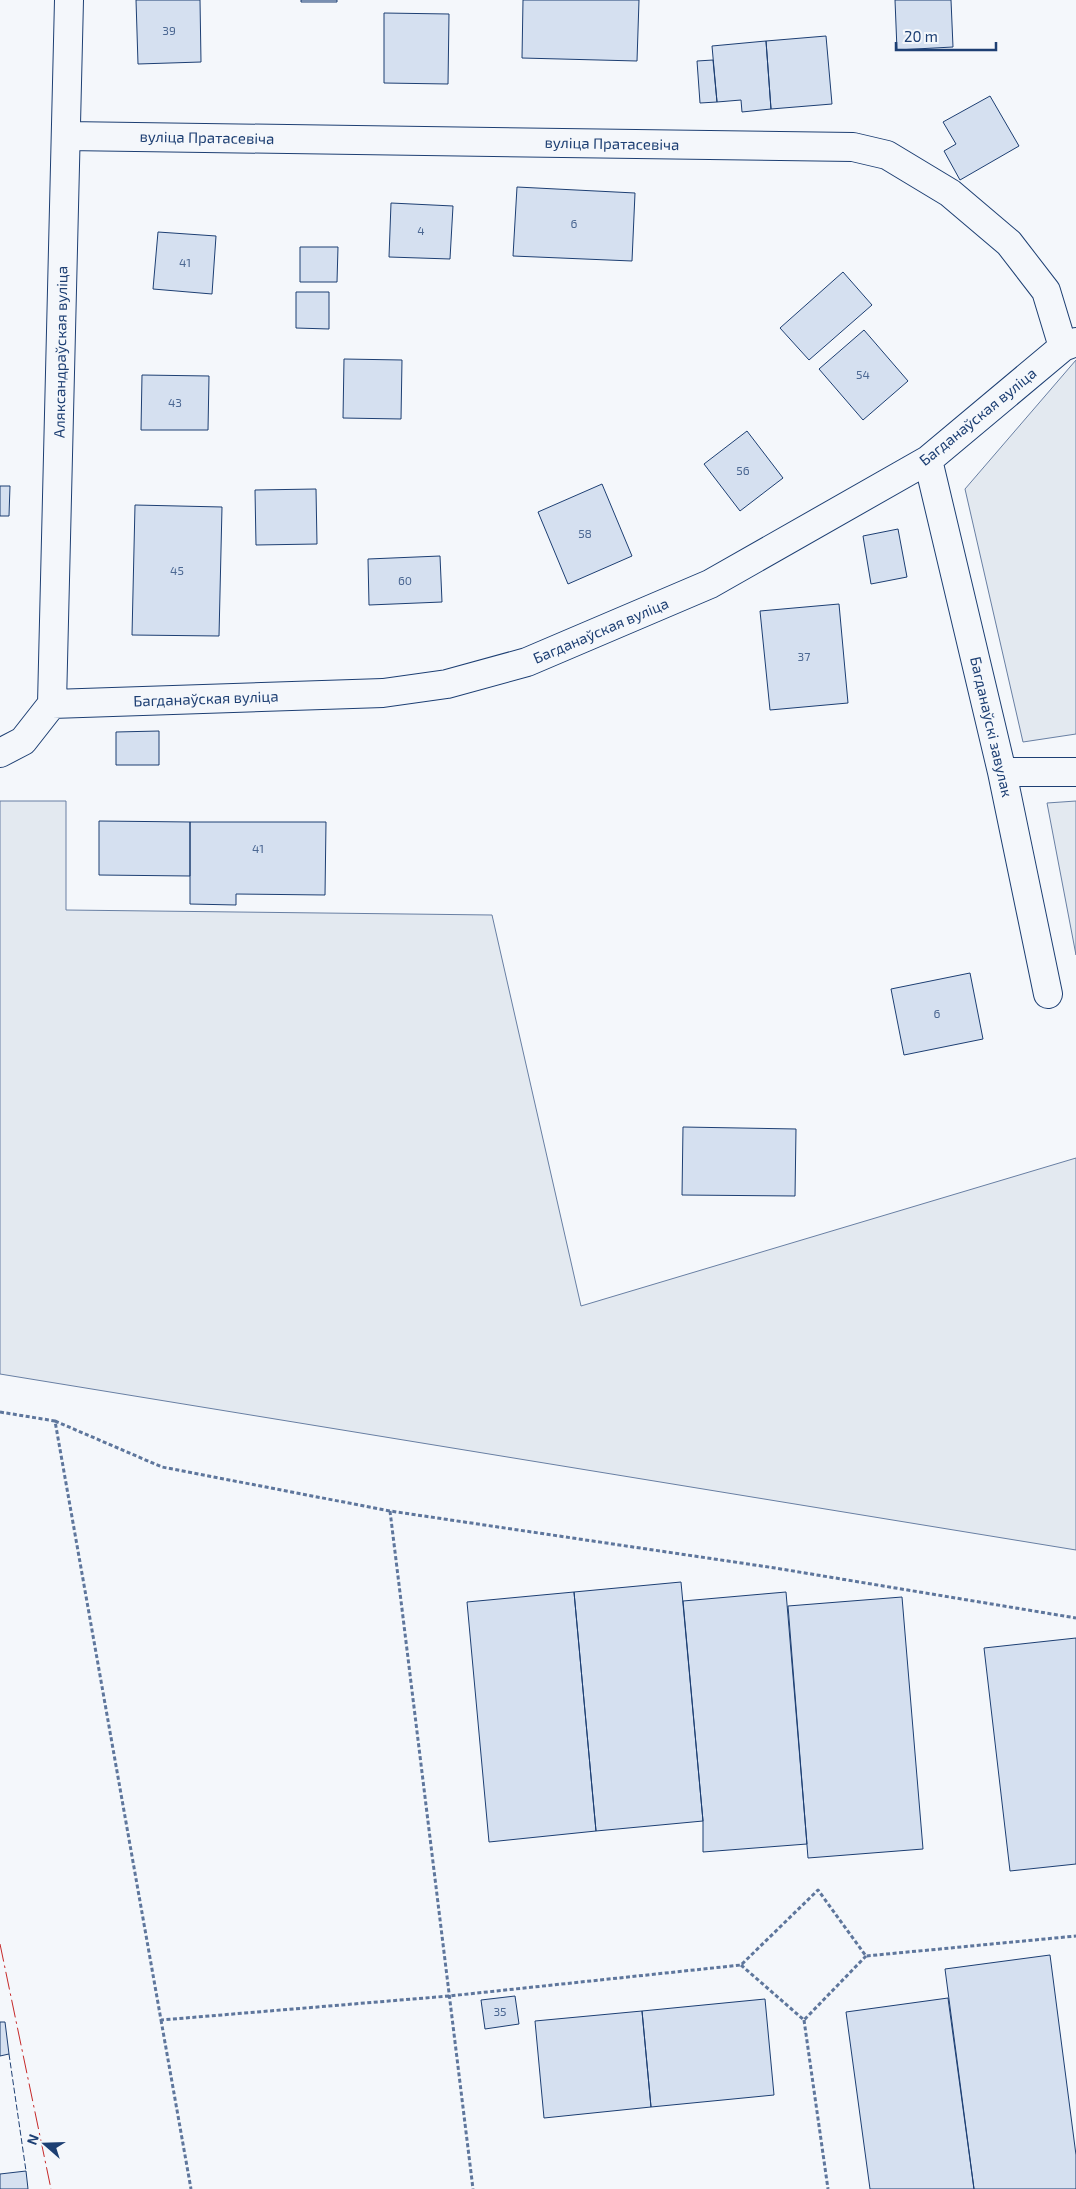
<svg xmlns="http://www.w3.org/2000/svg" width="1076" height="2189" viewBox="0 0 1076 2189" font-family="'Exo 2',sans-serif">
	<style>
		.green { fill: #e3e9f0; stroke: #687fa3 }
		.building { fill: #d5e0f0; stroke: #1d3f73 }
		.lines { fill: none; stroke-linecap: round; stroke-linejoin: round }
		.minor-casing { stroke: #1d3f73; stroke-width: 30 }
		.path { stroke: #5e769c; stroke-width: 3; stroke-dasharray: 4 2.5; stroke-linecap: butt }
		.minor { stroke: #f4f7fb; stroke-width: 28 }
		.fence { stroke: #1d3f73; stroke-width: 1; stroke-dasharray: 6 2.5; stroke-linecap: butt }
		.power { stroke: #c62828; stroke-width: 1; stroke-dasharray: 18 4 2.5 4; stroke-linecap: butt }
		.labels { text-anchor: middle; stroke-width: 4; stroke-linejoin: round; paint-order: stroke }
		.number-label { font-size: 12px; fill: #4b6792 }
		.street-label { font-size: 15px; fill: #1d3f73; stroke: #f4f7fb }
	</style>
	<rect width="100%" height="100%" fill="#f4f7fb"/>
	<path class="green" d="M1076,360V734L1023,742L965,489Z
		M0,801H66V910L492,915L581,1306L1076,1158V1550L0,1374Z
		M1076,801V955L1047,803Z"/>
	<path class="building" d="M136,0H200L201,62L138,64Z
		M301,0H337V2H301Z
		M523,0H639L637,61L522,58Z
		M895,0H951L953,47L897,50Z
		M384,13L449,14L448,84L384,83Z
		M826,36L832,104L771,109L766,41Z
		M766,41L771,109L742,112L741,100L717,102L712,46Z
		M713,60L717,102L700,103L697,61Z
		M990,96L1019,146L960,180L944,151L956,144L943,122Z
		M517,187L635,193L632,261L513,256Z
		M391,203L453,206L450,259L389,257Z
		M158,232L216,236L212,294L153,289Z
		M300,247H338L337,282H300Z
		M843,272L872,305L809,360L780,328Z
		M296,292H329V329L296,328Z
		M864,330L908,381L863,420L819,369Z
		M344,359L402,360L401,419L343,418Z
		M142,375L209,376L208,430H141Z
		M747,431L783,478L740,511L704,464Z
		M602,484L632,556L568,584L538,512Z
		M0,486H10L9,516H0Z
		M316,489L317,544L256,545L255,490Z
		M135,505L222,507L219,636L132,635Z
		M898,529L907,577L871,584L863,536Z
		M440,556L442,602L369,605L368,559Z
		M839,604L848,703L770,710L760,611Z
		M159,731V765H116V732Z
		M99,821L190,822V876L99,875Z
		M190,822H326L325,895L236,894V905L190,904Z
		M970,973L983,1039L904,1055L891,989Z
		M683,1127L796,1129L795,1196L682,1195Z
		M681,1582L703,1821L596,1831L574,1592Z
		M574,1592L596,1831L489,1842L467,1602Z
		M786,1592L807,1844L703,1852V1821L683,1601Z
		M902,1597L923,1849L808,1858L788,1606Z
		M1076,1638V1864L1010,1871L984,1648Z
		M1050,1955L1076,2155V2189H974L945,1969Z
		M515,1996L519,2024L485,2029L481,2000Z
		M948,1998L974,2189H870L846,2012Z
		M765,1999L774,2095L651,2107L642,2011Z
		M642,2011L651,2107L544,2118L535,2021Z
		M0,2022H5L9,2054L0,2056Z
		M26,2171L28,2189H0V2174Z"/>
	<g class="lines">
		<g class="minor-casing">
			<path id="minor" d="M67,136L853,147L887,155L950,193L1009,243L1046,291L1063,347
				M928,460L1002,772L1048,994
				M52,704L383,693L447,684L527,662L710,584L928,460L1063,347L1076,342
				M52,704L69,0
				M0,753L23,741L52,704
				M1002,772H1076"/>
		</g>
		<path class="path" d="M0,1412L55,1421L161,2020L449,1996L741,1965L818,1890L866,1956L1076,1936
			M55,1421L162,1467L390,1511L775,1568L1076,1618
			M390,1511L473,2189
			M741,1965L804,2020L866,1956
			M161,2020L191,2189
			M804,2020L828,2189"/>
		<use href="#minor" class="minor"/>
		<path class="fence" d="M9,2054L26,2171"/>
		<path class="power" d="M0,1944L51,2189"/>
	</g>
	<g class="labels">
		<g class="number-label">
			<text x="169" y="35">39</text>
			<text x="574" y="228">6</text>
			<text x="421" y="235">4</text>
			<text x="185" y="267">41</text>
			<text x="863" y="379">54</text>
			<text x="175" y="407">43</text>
			<text x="743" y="475">56</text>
			<text x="585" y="538">58</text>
			<text x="177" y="575">45</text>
			<text x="405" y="585">60</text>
			<text x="804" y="661">37</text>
			<text x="258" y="853">41</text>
			<text x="937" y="1018">6</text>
			<text x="500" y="2016">35</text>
		</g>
		<g class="street-label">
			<text transform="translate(207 138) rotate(1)" y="5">вуліца Пратасевіча</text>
			<text transform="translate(612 144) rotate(1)" y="5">вуліца Пратасевіча</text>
			<text transform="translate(61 352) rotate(-89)" y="5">Аляксандраўская вуліца</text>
			<text transform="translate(978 417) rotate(-39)" y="5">Багданаўская вуліца</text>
			<text transform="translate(601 631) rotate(-23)" y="5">Багданаўская вуліца</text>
			<text transform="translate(206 699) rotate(-2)" y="5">Багданаўская вуліца</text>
			<text transform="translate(991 727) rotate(77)" y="5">Багданаўскі завулак</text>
		</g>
	</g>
	<g transform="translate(45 2144) rotate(290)" stroke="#f4f7fb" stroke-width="4" paint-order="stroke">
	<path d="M0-4L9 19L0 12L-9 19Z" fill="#1d3f73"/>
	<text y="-8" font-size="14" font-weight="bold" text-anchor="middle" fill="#1d3f73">N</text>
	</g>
	<path d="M896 42v8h100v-8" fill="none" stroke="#1d3f73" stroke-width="2.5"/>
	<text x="904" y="42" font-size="15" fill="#1d3f73" stroke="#f4f7fb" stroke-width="4" paint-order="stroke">20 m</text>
</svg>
